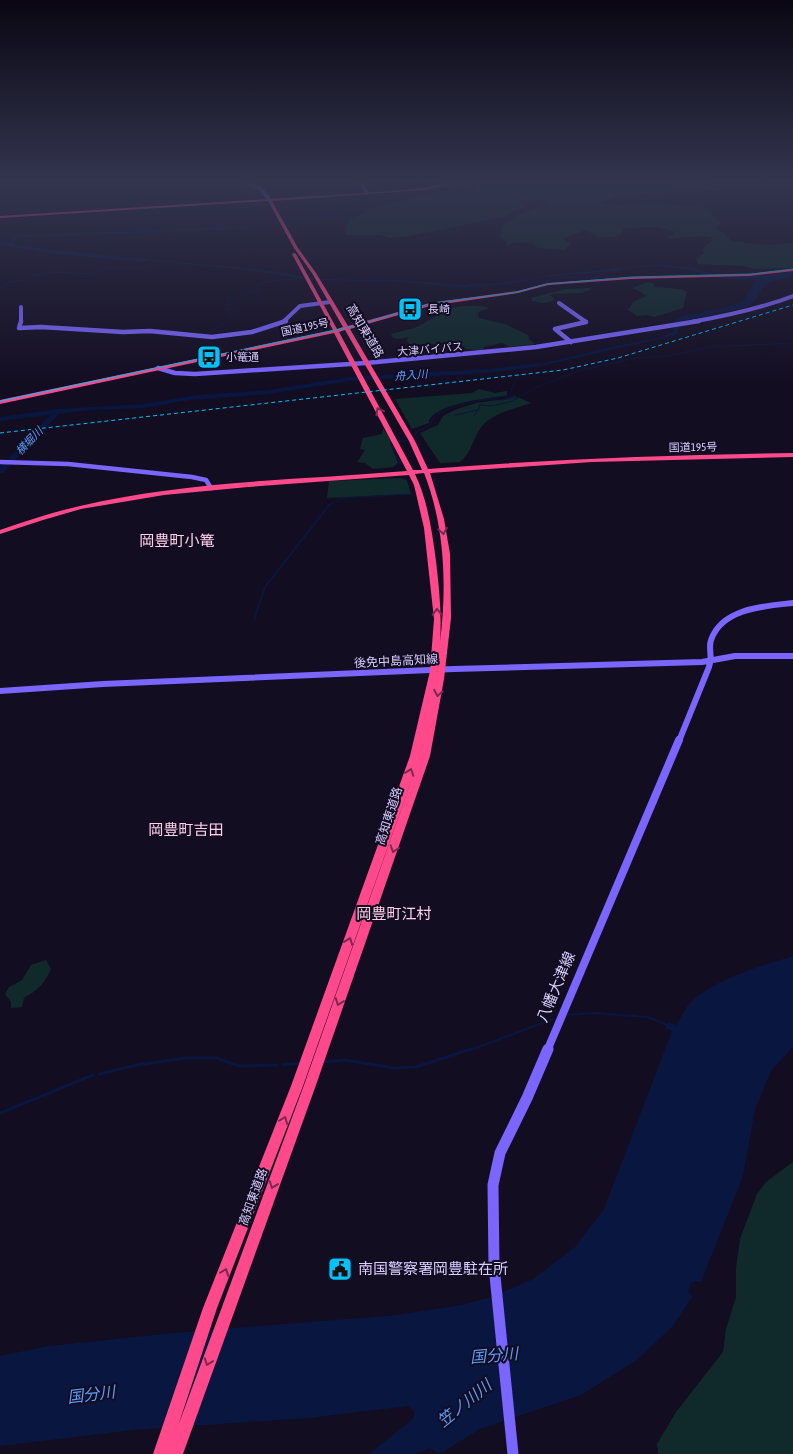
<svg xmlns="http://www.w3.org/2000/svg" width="793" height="1454" viewBox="0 0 793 1454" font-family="'Asap Condensed','Noto Sans JP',sans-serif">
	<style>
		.green { fill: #10292b }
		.water { fill: #09163f }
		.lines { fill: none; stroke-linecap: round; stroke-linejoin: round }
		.stream-far2 { stroke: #09163f; stroke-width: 1 }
		.stream-far1 { stroke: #09163f; stroke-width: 2 }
		.stream { stroke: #09163f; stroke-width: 3 }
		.river { fill: #09163f; fill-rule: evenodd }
		.secondary-far4 { stroke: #7b65ff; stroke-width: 4 }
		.secondary-far3 { stroke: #7b65ff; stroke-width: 4.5 }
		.secondary-far2 { stroke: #7b65ff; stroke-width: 6 }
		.secondary-far1 { stroke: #7b65ff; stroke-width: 8 }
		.secondary { stroke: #7b65ff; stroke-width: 11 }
		.highway { fill: #ff498a; fill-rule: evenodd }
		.tram { stroke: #00c1f9; stroke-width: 1 }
		.rail { stroke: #00c1f9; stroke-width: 1; stroke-dasharray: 4 3; stroke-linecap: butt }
		.oneway { stroke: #7d2851 }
		.labels { text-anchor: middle; stroke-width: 4; stroke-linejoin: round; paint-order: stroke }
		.far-poi-label { font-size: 11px; fill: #d9ceff; stroke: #130d22; text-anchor: start }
		.far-street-label { font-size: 11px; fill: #d9ceff; stroke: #130d22 }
		.far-water-label { font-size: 11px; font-style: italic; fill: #5c9fff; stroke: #130d22 }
		.street-label { font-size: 12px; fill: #d9ceff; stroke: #130d22 }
		.quarter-label { font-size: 15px; fill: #ffd0e8; stroke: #130d22 }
		.near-street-label { font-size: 15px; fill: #d9ceff; stroke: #130d22 }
		.near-poi-label { font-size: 15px; fill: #d9ceff; stroke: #130d22; text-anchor: start }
		.near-water-label { font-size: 16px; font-style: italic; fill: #5c9fff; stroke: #130d22 }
	</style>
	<rect width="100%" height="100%" fill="#130d22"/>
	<path class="green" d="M471,182H711L707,183V185L724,191L671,188L672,192L645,194L628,192L601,203L613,205L661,204L702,207L709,210L714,217L722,224L716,227V229L724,233L731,241L769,245L793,243V268L754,269L743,266L698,264L696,259L704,253L702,249L711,242L712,238C705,234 677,239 665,238L673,235V231L658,227L627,228L622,229L621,235L612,237H599L585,230L563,239L571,244L564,250L538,248L532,243L526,242L513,243L507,246V242L501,238L502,225C508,223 511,219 517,216C525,211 537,210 545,204V200H520L519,202L526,205L525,207L516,210L507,216L410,236L390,238L380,235H347L345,233C346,230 346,228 347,225C351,214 363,216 369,209L441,191L472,193L477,188L475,186L458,188L462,184Z
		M648,282L653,283L655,287L681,289L687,292L683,308L655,317L646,315L637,316L628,310L633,302L646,296L641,292L632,288Z
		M590,288L592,289L581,293L552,294L550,295L554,298L553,301L544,303L532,301L531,298L566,289Z
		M464,306H483L489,308L478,312L479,318L505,324L528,335L529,339L535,344L510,347L502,343L483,347L484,349L480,351L466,349L459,343L451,341L435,344H409L407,341L408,337L399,339L393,338L391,334L417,327L450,308Z
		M479,389L495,393L507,391V396C492,397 430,404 429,423L412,429L395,399L472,393Z
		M515,396L531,403C514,409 487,414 478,432C472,443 470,454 460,462L440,463L420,433L438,425L443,416L457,409L476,403L505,399Z
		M383,428L392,442L390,443L398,463L393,467L373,469L365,463L357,462L365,450L360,449L363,438L382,434Z
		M400,478L407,480L411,494L327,498L329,481Z
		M46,960L51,969C44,984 38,990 24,998L22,1007L11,1008V1002L5,994L9,987L22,980L31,965Z
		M793,1162V1454H658L657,1444L676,1412L723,1352L726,1329L736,1297V1268L740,1239L757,1194L766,1182Z"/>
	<path class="water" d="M134,258L247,268L324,279L399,280L463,285L501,283L552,275L660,264L693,268L724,277L767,275L793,271V276L766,283L754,302L747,307L684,321L679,328L677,334L673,336L532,368L528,367L615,346L659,338L673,332L675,320L681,316L724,308L742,302L757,280L723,279L687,269L654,266L623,269L598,278H561L508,291C529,287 549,276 572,277C586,277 601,279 613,271L543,277L508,284L468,287L481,290L406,282L312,280L246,270L132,259Z
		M793,956V1047L771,1071L755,1109L743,1176L701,1282L696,1281L691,1283L688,1292L693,1296L672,1327L637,1360L581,1395L480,1429L440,1454L430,1448L415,1454H369L414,1418V1411L408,1406L309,1418L133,1430L0,1446V1356L48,1346L174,1333L396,1315L462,1305L491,1297L533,1279L575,1247L604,1209L672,1031L665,1028L669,1022L676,1025C680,1019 683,1013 686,1008C707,981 761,966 793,956Z"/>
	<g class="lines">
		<path class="stream-far2" d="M0,288L10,282L28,280L29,276L53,272L96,274L111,267L137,268L157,261
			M207,334L238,314L236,311L227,309L229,298L258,291L256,286L267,282L301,278
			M500,400L519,397
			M455,415L478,410L480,405L491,406L513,401L535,388L578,371L631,359L666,356L710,347L793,343
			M474,416L478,410
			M428,461L415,433L430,425L435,415L460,404L510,395C513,383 517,374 529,370L528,368
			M394,467L400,462L391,443L409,440
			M435,477L436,486
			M423,491L429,489
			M331,504L344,498L414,494"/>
		<path class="stream-far1" d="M254,620L265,587L330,504L333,503
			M569,1015L593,1013L648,1017L669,1026
			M468,1051L553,1019"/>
		<path class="stream" d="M322,1062L345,1060L394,1068L416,1067L471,1049
			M283,1065L300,1063
			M100,1074L137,1065L187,1058H216L239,1066L277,1065
			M0,1113L93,1075"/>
		<path class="river" d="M431,182H438L404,190L402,189Z
			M395,192L399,193L385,204L355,209L333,216L286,224L284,223L382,202Z
			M274,223L276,225L261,228L258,226Z
			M252,226L250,229L17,238L14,244L55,250L147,259V261L145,262L55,254L0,245V241L9,243L15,235Z
			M540,363L543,365L542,366L487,373L350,381L269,394L190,400L144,408L90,410L59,414L3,473H0V467L50,415L0,421V417L58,409L144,404L190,396L269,390L350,377L487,369Z"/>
		<path class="secondary-far4" d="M244,182L260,188L269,199
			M360,182L367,193
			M559,303L586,322
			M21,322V307
			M283,322L300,306L330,302
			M691,322C726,316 759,309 793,296"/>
		<path class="secondary-far3" d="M21,321L19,328L41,327L123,332L150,331L212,337L252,332L286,321
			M571,342L555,329L586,322L584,321
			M158,368L175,373L195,374L366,363L536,347L699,321
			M0,462L68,464L192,477L206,480L211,488"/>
		<path class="secondary-far2" d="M0,691L103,684L454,669L702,662L735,656H793
			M679,741L709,667C713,657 708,648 711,640C722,608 765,606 793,603"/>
		<path class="secondary-far1" d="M547,1051L679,740"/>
		<path class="secondary" d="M513,1454L494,1266L493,1185L500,1153L527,1098L548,1049"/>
		<path class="highway" d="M453,182H460L424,190L272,201L298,248L316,273L348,326L430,303L518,291L548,283L631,277L749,274L793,269V271L749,276L631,279L548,285L518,293L430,306L350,329L415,441L428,469C550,459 671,455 793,453V457L592,462L430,473L444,519L450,554L451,618L444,679L430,756L316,1085L183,1454H153L203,1308L291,1086L410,756L430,671L434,619L424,528L414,485L409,475L248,487L164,495L81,509L43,520L0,534V530C26,521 53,512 80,506C185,481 299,480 407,471L334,333L0,404V400L333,330L292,254L294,253L296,254L337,329L343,327L312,273L294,248L268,201L0,218V216L394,191L424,188ZM345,330L409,441L422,470H413L339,332ZM424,473C445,526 447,587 440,642C442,614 439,588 436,561C432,532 428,501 415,474ZM430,706L420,756L304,1085L178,1426L217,1308L303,1086L420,756Z"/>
		<path class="tram" d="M0,401L350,327L432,303L513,293L547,284L632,277L751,274L793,269"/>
		<path class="rail" d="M0,433L563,370L618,358L793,305"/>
	</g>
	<defs><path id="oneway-chevron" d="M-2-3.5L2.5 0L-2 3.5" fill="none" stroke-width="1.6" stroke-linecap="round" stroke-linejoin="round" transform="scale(1.25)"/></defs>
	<g class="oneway">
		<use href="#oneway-chevron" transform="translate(379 411) rotate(-119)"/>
		<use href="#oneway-chevron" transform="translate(443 531) rotate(81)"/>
		<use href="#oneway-chevron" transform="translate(437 612) rotate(-91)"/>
		<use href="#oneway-chevron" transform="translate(438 693) rotate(100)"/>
		<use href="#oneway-chevron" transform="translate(410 772) rotate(-71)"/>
		<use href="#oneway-chevron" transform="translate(394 849) rotate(109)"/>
		<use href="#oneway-chevron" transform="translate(349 941) rotate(-70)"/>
		<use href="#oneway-chevron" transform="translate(339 1002) rotate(110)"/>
		<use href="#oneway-chevron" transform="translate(284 1120) rotate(-69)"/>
		<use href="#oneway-chevron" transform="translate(273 1185) rotate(110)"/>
		<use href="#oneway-chevron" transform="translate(225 1272) rotate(-69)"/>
		<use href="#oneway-chevron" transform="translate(208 1362) rotate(110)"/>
	</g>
	<linearGradient id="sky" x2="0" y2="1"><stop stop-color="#0a0713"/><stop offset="0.47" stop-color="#33354f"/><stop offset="1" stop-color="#33354f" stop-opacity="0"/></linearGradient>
	<rect width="793" height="385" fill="url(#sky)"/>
	<defs>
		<g id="bus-square" transform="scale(1.25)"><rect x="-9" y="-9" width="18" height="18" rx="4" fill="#00c1f9" stroke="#130d22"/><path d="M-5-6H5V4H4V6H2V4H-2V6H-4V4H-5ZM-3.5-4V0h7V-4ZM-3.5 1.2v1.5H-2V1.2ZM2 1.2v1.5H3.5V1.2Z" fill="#111"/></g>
		<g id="civic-square" transform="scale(1.25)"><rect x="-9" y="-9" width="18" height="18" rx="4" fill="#00c1f9" stroke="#130d22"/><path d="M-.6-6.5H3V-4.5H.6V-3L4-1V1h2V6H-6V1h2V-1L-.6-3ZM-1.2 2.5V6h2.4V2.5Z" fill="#111"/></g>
	</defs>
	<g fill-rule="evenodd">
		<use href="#bus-square" x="410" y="309"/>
		<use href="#bus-square" x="209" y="357"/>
		<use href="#civic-square" x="340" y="1269"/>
	</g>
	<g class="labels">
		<g class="far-poi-label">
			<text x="428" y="313">長崎</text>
			<text x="226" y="361">小篭通</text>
		</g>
		<g class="far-street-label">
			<text transform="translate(305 327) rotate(-12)" y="4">国道195号</text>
			<text transform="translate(430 349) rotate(-5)" y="4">大津バイパス</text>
			<text transform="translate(693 447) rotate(-1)" y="4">国道195号</text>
		</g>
		<g class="far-water-label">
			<text transform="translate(411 375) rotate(-4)" y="4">舟入川</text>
			<text transform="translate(29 441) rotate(-46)" y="4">横堀川</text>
		</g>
		<g class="street-label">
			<text transform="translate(365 331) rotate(59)" y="4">高知東道路</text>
			<text transform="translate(396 661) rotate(-3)" y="4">後免中島高知線</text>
			<text transform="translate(389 816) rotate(-72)" y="4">高知東道路</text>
			<text transform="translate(253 1197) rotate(-70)" y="4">高知東道路</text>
		</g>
		<g class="quarter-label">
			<text x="177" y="546">岡豊町小篭</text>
			<text x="186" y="835">岡豊町吉田</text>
			<text x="394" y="919">岡豊町江村</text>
		</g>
		<g class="near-street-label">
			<text transform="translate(556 987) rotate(-67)" y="5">八幡大津線</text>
		</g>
		<g class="near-poi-label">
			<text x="358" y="1274">南国警察署岡豊駐在所</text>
		</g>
		<g class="near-water-label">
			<text transform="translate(494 1355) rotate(-5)" y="6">国分川</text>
			<text transform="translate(91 1394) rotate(-7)" y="6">国分川</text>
			<text transform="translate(464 1403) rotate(-39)" y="6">笠ノ川川</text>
		</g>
	</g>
</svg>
